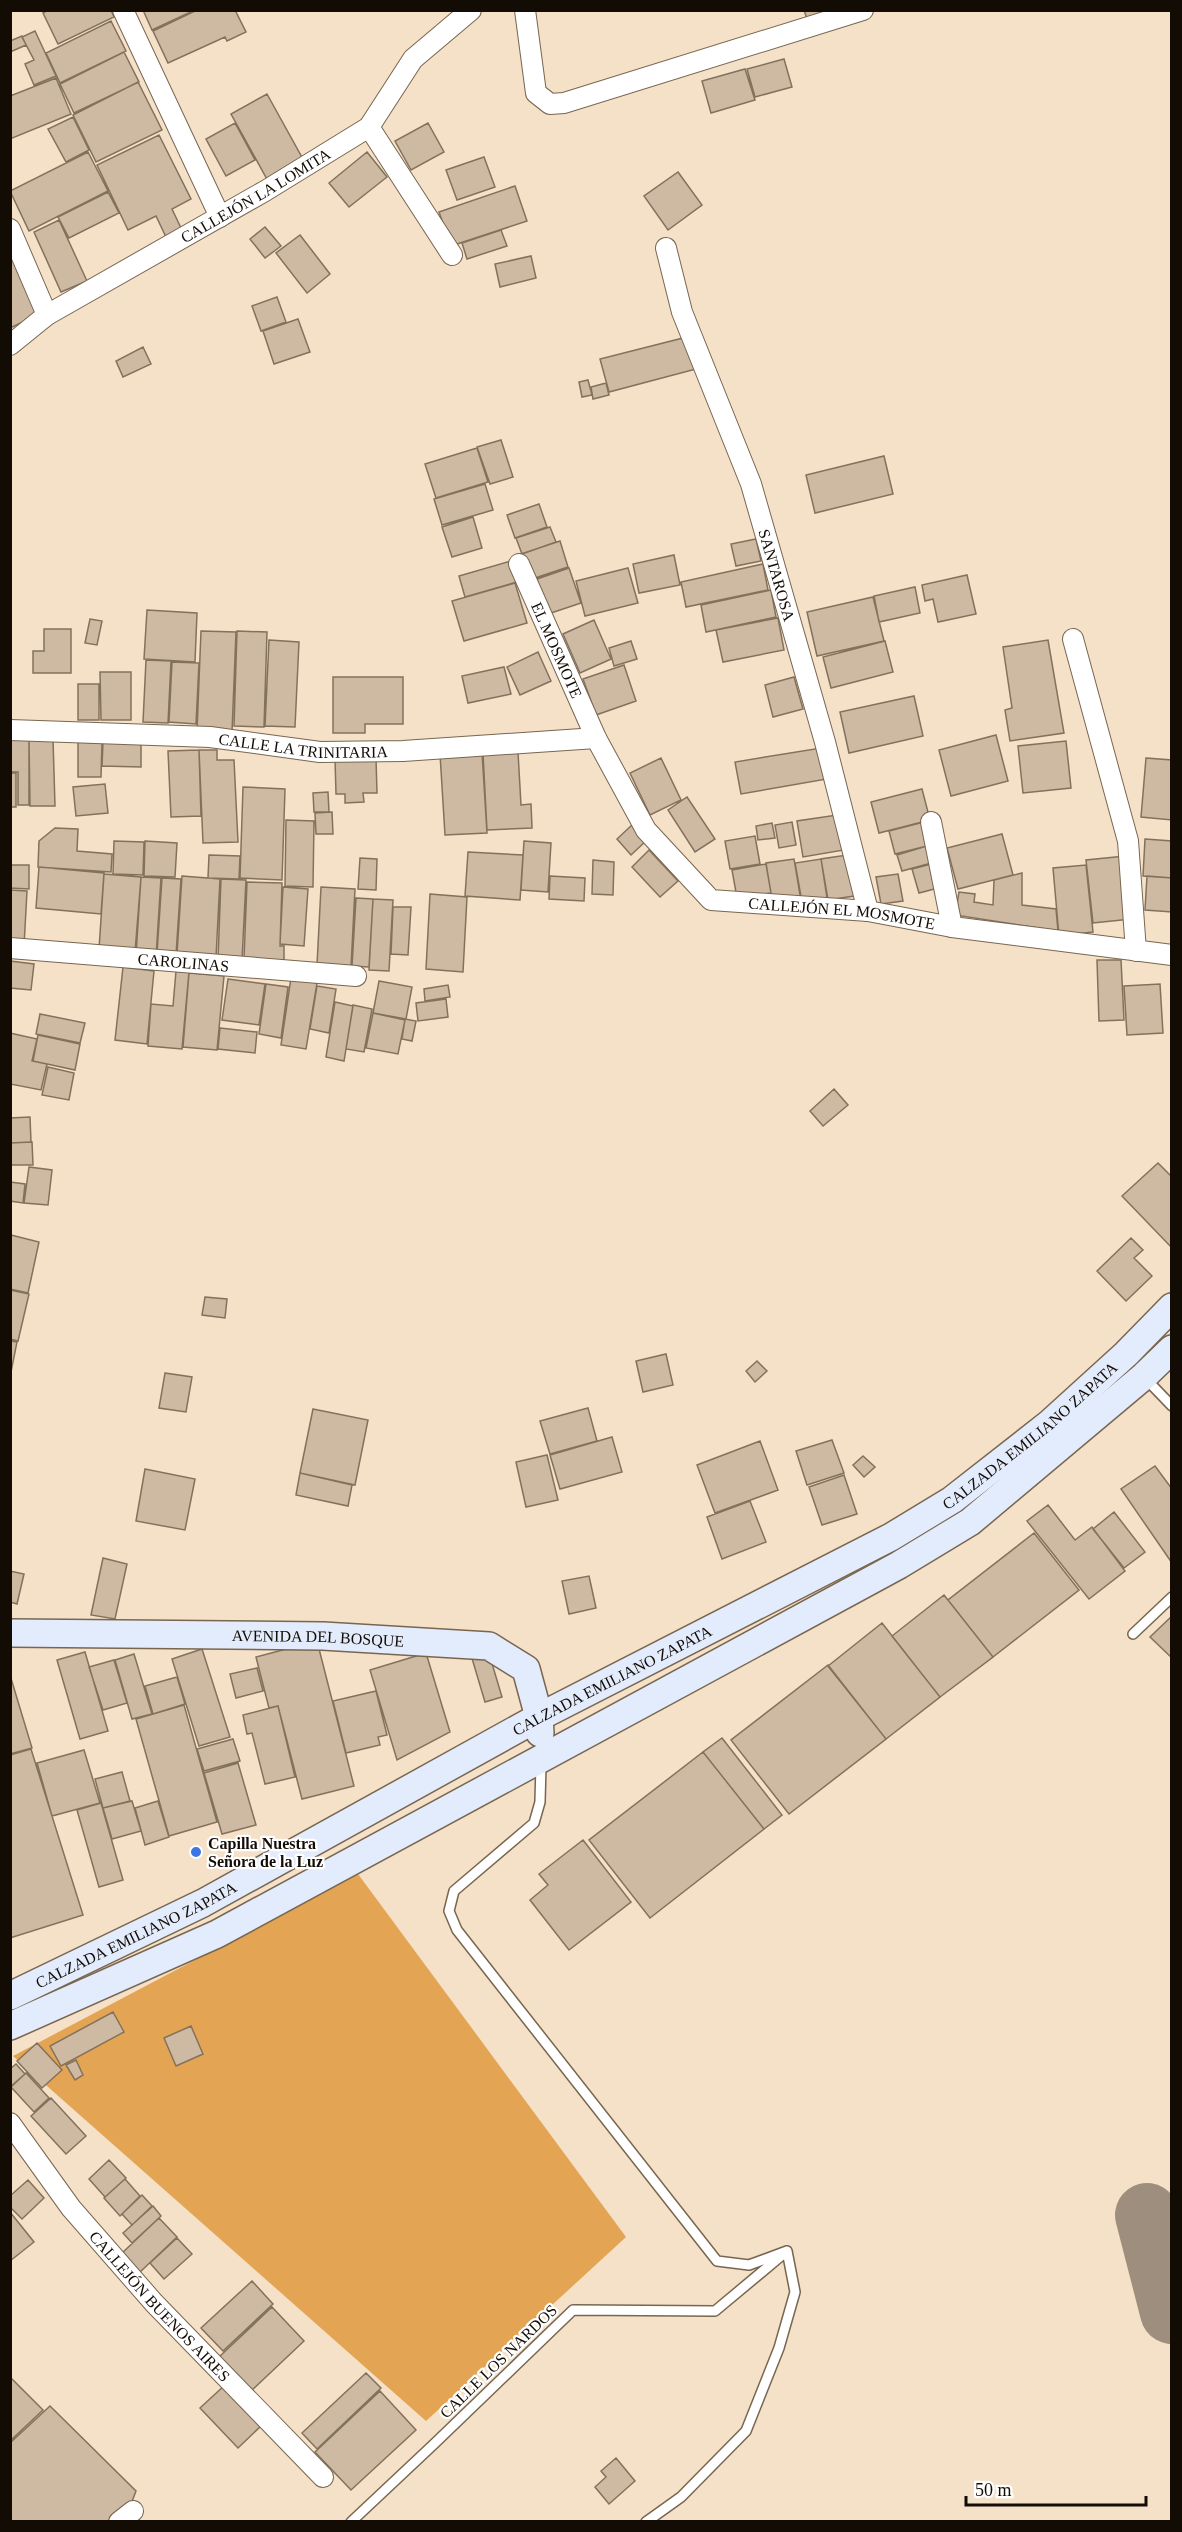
<svg xmlns="http://www.w3.org/2000/svg" width="1182" height="2532" viewBox="0 0 1182 2532" font-family="Georgia,serif">
	<style>
		.forest { fill: #e3a553 }
		.lines { fill: none; stroke-linecap: round; stroke-linejoin: round }
		.taxiway { stroke: #9e8e7d; stroke-width: 64 }
		.building { fill: #cebaa3; stroke: #84715c; stroke-width: 1.5 }
		.lane-casing { stroke: #786650; stroke-width: 12 }
		.street-casing { stroke: #786650; stroke-width: 22 }
		.secondary-casing { stroke: #786650; stroke-width: 30 }
		.lane { stroke: #fff; stroke-width: 9 }
		.street { stroke: #fff; stroke-width: 20 }
		.secondary { stroke: #e3ecfd; stroke-width: 27 }
		.poi-dot { fill: #3e75e5; stroke: #fff; stroke-width: 2 }
		.labels { text-anchor: middle; stroke-width: 4.5; stroke-linejoin: round; paint-order: stroke }
		.street-label { font-size: 16px; fill: #130c05; stroke: #fff }
		.poi-label { font-size: 16px; font-weight: bold; fill: #130c05; stroke: #fff; text-anchor: start }
	</style>
	<rect width="100%" height="100%" fill="#f5e0c8"/>
	<path class="forest" d="M358,1874L626,2237L426,2421L13,2056Z"/>
	<g class="lines">
		<path class="taxiway" d="M1147,2215L1172,2312"/>
	</g>
	<path class="building" d="M48,10H111L114,17L58,44L43,13Z
		M143,10H195L152,30Z
		M197,10H235L246,32L227,41L225,37L168,63L153,31Z
		M804,10H845L808,22Z
		M111,21L126,51L60,83L46,53Z
		M35,31L56,76L34,85L25,64L34,60L22,37Z
		M22,36L26,45L10,52V41Z
		M124,52L139,82L74,113L60,84Z
		M784,59L792,87L755,97L747,69Z
		M745,69L755,100L711,113L702,81Z
		M56,78L71,114L10,139V96Z
		M138,82L162,130L96,162L73,115Z
		M267,94L304,161L268,181L231,114Z
		M73,117L89,150L66,162L48,129Z
		M235,123L255,160L226,176L206,139Z
		M428,123L444,152L411,170L395,141Z
		M159,135L191,199L172,209L182,230L166,237L156,216L128,230L97,165Z
		M88,152L108,191L29,231L10,191Z
		M367,152L387,177L349,207L329,183Z
		M484,157L495,187L457,200L446,170Z
		M678,172L702,205L668,230L644,196Z
		M515,186L527,221L451,246L439,212Z
		M108,192L119,213L69,238L58,217Z
		M59,220L87,281L61,292L34,232Z
		M265,227L281,246L265,258L250,239Z
		M501,230L507,246L467,259L462,243Z
		M300,235L330,274L307,293L276,253Z
		M10,253L40,314L10,328Z
		M531,256L536,278L500,287L495,264Z
		M277,297L286,322L261,331L252,306Z
		M298,319L310,352L274,364L263,331Z
		M687,337L696,369L609,392L600,359Z
		M143,347L151,364L123,377L116,361Z
		M588,380L592,395L582,397L579,382Z
		M606,383L609,395L593,399L591,387Z
		M501,440L513,477L490,484L477,447Z
		M477,448L488,482L436,498L425,464Z
		M884,456L893,494L815,513L806,475Z
		M485,484L493,510L442,525L434,499Z
		M539,504L547,527L515,538L507,515Z
		M473,517L482,548L452,557L442,527Z
		M550,527L556,542L522,554L516,538Z
		M756,539L761,561L736,566L731,544Z
		M560,541L568,567L529,580L521,554Z
		M674,555L680,585L639,593L633,564Z
		M511,561L517,582L465,597L459,576Z
		M763,564L768,590L686,607L681,582Z
		M569,568L581,603L548,614L537,579Z
		M628,568L638,603L585,616L576,581Z
		M967,575L976,614L938,622L933,599L925,601L922,585Z
		M515,583L527,623L464,641L452,601Z
		M915,587L920,613L879,622L874,596Z
		M771,590L776,617L706,632L701,605Z
		M873,597L884,641L817,656L807,612Z
		M147,610L197,613L195,662L144,659Z
		M778,618L784,650L723,662L716,630Z
		M90,619L102,621L97,645L85,643Z
		M594,620L611,659L580,673L563,634Z
		M44,629H71V673H33V651H44Z
		M201,631L236,632L232,732L197,731Z
		M237,631L267,632L264,727L234,726Z
		M269,640L299,642L295,727L265,726Z
		M1048,640L1064,733L1010,741L1005,710L1012,708L1003,647Z
		M631,641L637,659L614,666L609,648Z
		M885,641L893,672L831,688L823,657Z
		M538,652L551,681L520,695L507,667Z
		M146,660L171,661L168,723L143,722Z
		M172,662L199,663L196,724L169,722Z
		M624,665L636,701L596,715L583,679Z
		M504,667L511,694L468,703L462,676Z
		M100,672H131V720H101Z
		M333,677H403V724H365V733H333Z
		M794,677L803,709L773,717L765,685Z
		M78,684H99V720H78Z
		M914,696L923,736L849,753L840,712Z
		M996,735L1008,781L951,796L939,750Z
		M29,739H53L55,806H30Z
		M10,740H29V805H18V772H10Z
		M1066,741L1071,788L1023,793L1018,746Z
		M78,742L102,743L101,777H78Z
		M103,742L141,743V767L102,766Z
		M821,748L827,779L741,794L735,762Z
		M199,750H217V760H234L238,842L203,843Z
		M199,750L201,816L171,817L168,751Z
		M482,752L487,833L445,835L440,754Z
		M518,752L521,805L531,804L532,828L487,830L483,754Z
		M376,758L377,793H363L364,802L345,803V794H336L335,759Z
		M661,758L681,800L650,815L630,773Z
		M1146,758L1172,760V820L1141,817Z
		M10,773H16V807H10Z
		M105,784L108,813L76,816L73,787Z
		M243,787L285,789L282,880L240,878Z
		M922,789L930,820L879,833L871,802Z
		M328,792L329,812H314L313,793Z
		M687,797L715,839L695,852L668,810Z
		M332,812L333,834H316L315,813Z
		M837,815L844,850L803,857L797,821Z
		M286,820L314,821L313,887L285,886Z
		M792,822L796,845L779,848L775,825Z
		M924,822L931,845L895,854L889,831Z
		M772,823L775,838L758,840L756,826Z
		M633,824L647,840L631,855L617,839Z
		M55,828L78,829L77,851L112,854L111,872L38,867L39,841Z
		M1002,834L1013,875L958,889L947,848Z
		M755,836L760,864L730,869L725,841Z
		M1145,839L1172,841V878L1143,876Z
		M114,841L144,842L143,875L113,874Z
		M145,841L177,843L175,877L144,876Z
		M524,841L551,843L548,892L521,890Z
		M930,845L935,862L902,871L897,855Z
		M649,850L678,881L660,897L632,867Z
		M468,852L523,855L520,900L465,896Z
		M209,855L240,856L239,879L208,878Z
		M847,855L854,896L828,900L821,859Z
		M1125,856L1131,919L1093,923L1086,860Z
		M360,858L377,859L376,890L358,889Z
		M794,859L801,901L772,899L766,863Z
		M821,859L827,898L802,902L795,863Z
		M593,860L614,862L613,895L592,894Z
		M935,863L942,887L919,893L912,869Z
		M766,864L771,893L737,898L732,870Z
		M10,865H29V889L10,888Z
		M1086,865L1093,932L1059,936L1053,868Z
		M39,867L104,873L101,914L36,908Z
		M1022,873V905L1056,909L1058,931L955,915L959,892L975,894L974,902L993,905L994,880Z
		M104,874L141,877L135,952L99,949Z
		M898,874L903,901L881,904L876,877Z
		M182,876L220,879L216,957L177,954Z
		M550,876L585,878L584,901L549,899Z
		M1147,876L1172,878V912L1145,910Z
		M141,877L161,878L156,957L136,955Z
		M162,878L181,879L176,955L157,953Z
		M221,879L246,880L242,960L218,959Z
		M247,882L282,883L280,946H284V961L244,959Z
		M283,887L308,889L304,946L280,944Z
		M321,887L355,889L351,967L317,965Z
		M10,890L27,891L24,946H10Z
		M430,894L467,897L463,972L426,969Z
		M356,898L373,899L369,967L352,966Z
		M373,899L393,900L389,971L369,970Z
		M393,907H411L408,955L391,954Z
		M1097,960H1121L1124,1020L1099,1021Z
		M10,961L34,964L31,990L10,988Z
		M123,967L154,971L147,1044L115,1040Z
		M176,971L189,972L182,1049L148,1046L151,1004L173,1006Z
		M189,973L224,976L217,1050L183,1047Z
		M291,978L317,983L306,1049L281,1045Z
		M228,979L265,984L259,1025L222,1020Z
		M379,981L412,987L406,1019L373,1013Z
		M266,984L288,987L281,1038L259,1034Z
		M1160,984L1163,1033L1127,1035L1124,986Z
		M448,985L450,997L425,1001L424,989Z
		M317,986L336,989L329,1033L310,1029Z
		M446,999L448,1017L418,1021L416,1003Z
		M335,1002L353,1006L344,1061L326,1057Z
		M353,1005L372,1009L364,1052L346,1049Z
		M373,1013L405,1020L398,1054L366,1048Z
		M40,1014L85,1023L80,1043L36,1034Z
		M405,1019L416,1021L412,1041L402,1039Z
		M220,1028L257,1032L255,1053L218,1049Z
		M10,1033L37,1039L32,1061L47,1064L41,1090L10,1084Z
		M38,1035L80,1044L75,1070L33,1061Z
		M48,1067L74,1073L69,1100L42,1095Z
		M834,1089L848,1105L823,1126L810,1111Z
		M30,1117L31,1142L10,1143V1118Z
		M32,1142L33,1165H10V1143Z
		M1158,1163L1172,1177V1248L1122,1196Z
		M29,1167L52,1170L48,1205L24,1203Z
		M10,1182L25,1184L23,1203L10,1201Z
		M11,1235L39,1242L28,1293L10,1289Z
		M1131,1238L1143,1250L1134,1258L1152,1276L1126,1301L1097,1271Z
		M10,1290L29,1294L18,1341L10,1339Z
		M205,1297L227,1299L225,1318L202,1315Z
		M10,1341L17,1342L11,1372L10,1371Z
		M666,1354L673,1385L643,1392L636,1361Z
		M757,1361L767,1371L755,1382L746,1371Z
		M165,1373L192,1377L186,1412L159,1408Z
		M588,1408L597,1441L550,1454L540,1421Z
		M313,1409L368,1420L355,1485L300,1473Z
		M612,1437L622,1472L560,1489L550,1455Z
		M832,1440L844,1473L807,1485L796,1451Z
		M760,1441L778,1490L715,1513L697,1465Z
		M547,1455L558,1500L526,1507L516,1462Z
		M863,1456L875,1467L864,1477L853,1465Z
		M1155,1466L1172,1489V1563L1121,1489Z
		M145,1469L195,1479L185,1530L136,1521Z
		M300,1473L352,1485L348,1506L296,1495Z
		M844,1475L857,1514L822,1525L809,1487Z
		M750,1501L766,1542L722,1559L707,1517Z
		M1048,1505L1075,1540L1092,1527L1125,1571L1089,1599L1027,1521Z
		M1114,1512L1145,1552L1124,1568L1093,1529Z
		M1034,1533L1079,1590L993,1657L948,1600Z
		M103,1558L127,1564L115,1619L91,1615Z
		M10,1571L24,1574L17,1604L10,1602Z
		M589,1576L596,1608L569,1614L562,1581Z
		M944,1595L993,1657L940,1697L892,1636Z
		M1172,1616V1658L1150,1637Z
		M882,1623L940,1697L886,1739L828,1666Z
		M317,1641L354,1786L302,1799L278,1706L269,1708L256,1657Z
		M202,1649L230,1737L199,1746L172,1659Z
		M488,1650L502,1697L485,1702L471,1655Z
		M85,1652L108,1731L80,1739L57,1660Z
		M426,1653L450,1732L397,1760L370,1670Z
		M134,1654L152,1714L132,1719L115,1660Z
		M114,1660L127,1703L103,1710L89,1667Z
		M828,1665L886,1739L789,1814L731,1740Z
		M257,1668L263,1691L236,1698L230,1674Z
		M10,1675L32,1748L10,1754Z
		M177,1677L185,1704L153,1714L145,1686Z
		M376,1691L387,1735L378,1737L380,1745L346,1753L333,1701Z
		M184,1705L217,1822L169,1836L136,1719Z
		M278,1706L295,1777L265,1784L252,1733L247,1734L243,1715Z
		M722,1738L782,1815L764,1829L703,1752Z
		M233,1739L240,1761L204,1771L197,1749Z
		M31,1749L83,1915L10,1938V1755Z
		M84,1750L100,1803L52,1816L37,1763Z
		M703,1752L764,1829L650,1918L589,1840Z
		M238,1763L256,1825L222,1834L204,1773Z
		M122,1772L130,1801L103,1808L95,1779Z
		M132,1801L141,1831L112,1839L103,1808Z
		M158,1801L169,1837L145,1845L135,1808Z
		M101,1803L123,1880L99,1887L77,1810Z
		M583,1840L631,1902L569,1950L530,1900L548,1885L539,1874Z
		M113,2012L124,2032L61,2066L50,2046Z
		M191,2026L203,2054L176,2066L164,2038Z
		M37,2043L62,2070L42,2088L17,2061Z
		M76,2060L83,2075L75,2080L66,2065Z
		M16,2064L25,2074L10,2087V2069Z
		M26,2073L49,2098L34,2112L11,2087Z
		M51,2098L86,2136L66,2154L31,2116Z
		M109,2160L126,2178L105,2197L89,2179Z
		M125,2179L140,2196L120,2216L104,2198Z
		M28,2180L44,2198L22,2219L10,2207V2196Z
		M142,2195L152,2206L132,2225L122,2214Z
		M153,2206L161,2216L132,2243L123,2233Z
		M10,2212L34,2242L10,2261Z
		M159,2218L177,2237L139,2273L121,2254Z
		M177,2238L192,2254L164,2279L150,2263Z
		M252,2281L273,2304L223,2351L201,2328Z
		M272,2307L304,2341L251,2391L219,2357Z
		M366,2373L381,2388L317,2449L302,2433Z
		M10,2377L43,2410L10,2441Z
		M226,2384L263,2424L238,2448L200,2408Z
		M380,2391L416,2430L351,2490L315,2452Z
		M50,2406L136,2491L128,2512L114,2522H10V2443Z
		M616,2458L635,2481L609,2504L595,2487L606,2477L601,2471Z"/>
	<g class="lines">
		<g class="lane-casing">
			<path id="lane" d="M1145,1378L1172,1406
				M1133,1634L1172,1597
				M541,1764L540,1802L534,1823L454,1891L449,1911L457,1930L717,2261L749,2265L787,2251
				M351,2522L434,2444L573,2310L715,2311L781,2256
				M646,2522L681,2497L746,2431L779,2348L795,2292L787,2251"/>
		</g>
		<g class="street-casing">
			<g id="street">
				<path d="M123,10L220,217"/>
				<path d="M525,10L536,93L550,104L564,103L863,10"/>
				<path d="M369,127L452,255"/>
				<path d="M10,229L47,315"/>
				<path id="s1" d="M666,248L682,312L751,484L825,742L868,911"/>
				<path id="s2" d="M10,345L47,315L265,191L369,127L413,59L471,10"/>
				<path id="s3" d="M519,564L596,738L646,830L711,900L868,911L952,927L1172,955"/>
				<path d="M1073,639L1128,841L1136,951"/>
				<path id="s4" d="M10,730L210,737L320,752L403,751L596,738"/>
				<path d="M931,822L952,927"/>
				<path id="s5" d="M10,948L356,976"/>
				<path id="s6" d="M10,2123L71,2208L154,2303L323,2477"/>
				<path d="M119,2522L133,2511"/>
			</g>
		</g>
		<g class="secondary-casing">
			<g id="secondary">
				<path id="s7" d="M10,1633L323,1636L489,1646L526,1669L539,1717L540,1733"/>
				<path id="s8" d="M10,1996L203,1903L539,1717L891,1537L952,1500L1049,1424L1126,1354L1172,1307"/>
				<path d="M10,2026L217,1934L899,1565L970,1522L1144,1376L1172,1349"/>
			</g>
		</g>
		<use href="#lane" class="lane"/>
		<use href="#street" class="street"/>
		<use href="#secondary" class="secondary"/>
	</g>
	<circle class="poi-dot" cx="196" cy="1852" r="6"/>
	<g class="labels">
		<g class="street-label">
			<text dy="6" stroke="none"><textPath href="#s2" startOffset="288">CALLEJÓN LA LOMITA</textPath></text>
			<text dy="6" stroke="none"><textPath href="#s1" startOffset="346">SANTAROSA</textPath></text>
			<text dy="6" stroke="none"><textPath href="#s3" startOffset="94">EL MOSMOTE</textPath></text>
			<text dy="6" stroke="none"><textPath href="#s4" startOffset="294">CALLE LA TRINITARIA</textPath></text>
			<text dy="6" stroke="none"><textPath href="#s3" startOffset="522">CALLEJÓN EL MOSMOTE</textPath></text>
			<text dy="6" stroke="none"><textPath href="#s5" startOffset="174">CAROLINAS</textPath></text>
			<text dy="6" stroke="none"><textPath href="#s8" startOffset="1166">CALZADA EMILIANO ZAPATA</textPath></text>
			<text dy="6" stroke="none"><textPath href="#s7" startOffset="308">AVENIDA DEL BOSQUE</textPath></text>
			<text dy="6" stroke="none"><textPath href="#s8" startOffset="680">CALZADA EMILIANO ZAPATA</textPath></text>
			<text dy="6" stroke="none"><textPath href="#s8" startOffset="140">CALZADA EMILIANO ZAPATA</textPath></text>
			<text dy="6" stroke="none"><textPath href="#s6" startOffset="237">CALLEJÓN BUENOS AIRES</textPath></text>
			<text transform="translate(498 2361) rotate(-44)" y="6">CALLE LOS NARDOS</text>
		</g>
		<g class="poi-label">
			<text x="208" y="1849">Capilla Nuestra<tspan x="208" dy="18">Señora de la Luz</tspan></text>
		</g>
	</g>
	<rect width="1182" height="2532" fill="none" stroke="#130c05" stroke-width="24"/>
	<path d="M966 2496v9h180v-9" fill="none" stroke="#130c05" stroke-width="3"/>
	<text x="975" y="2496" font-size="18" fill="#130c05" stroke="#ffffff" stroke-width="4.5" paint-order="stroke">50 m</text>
</svg>
